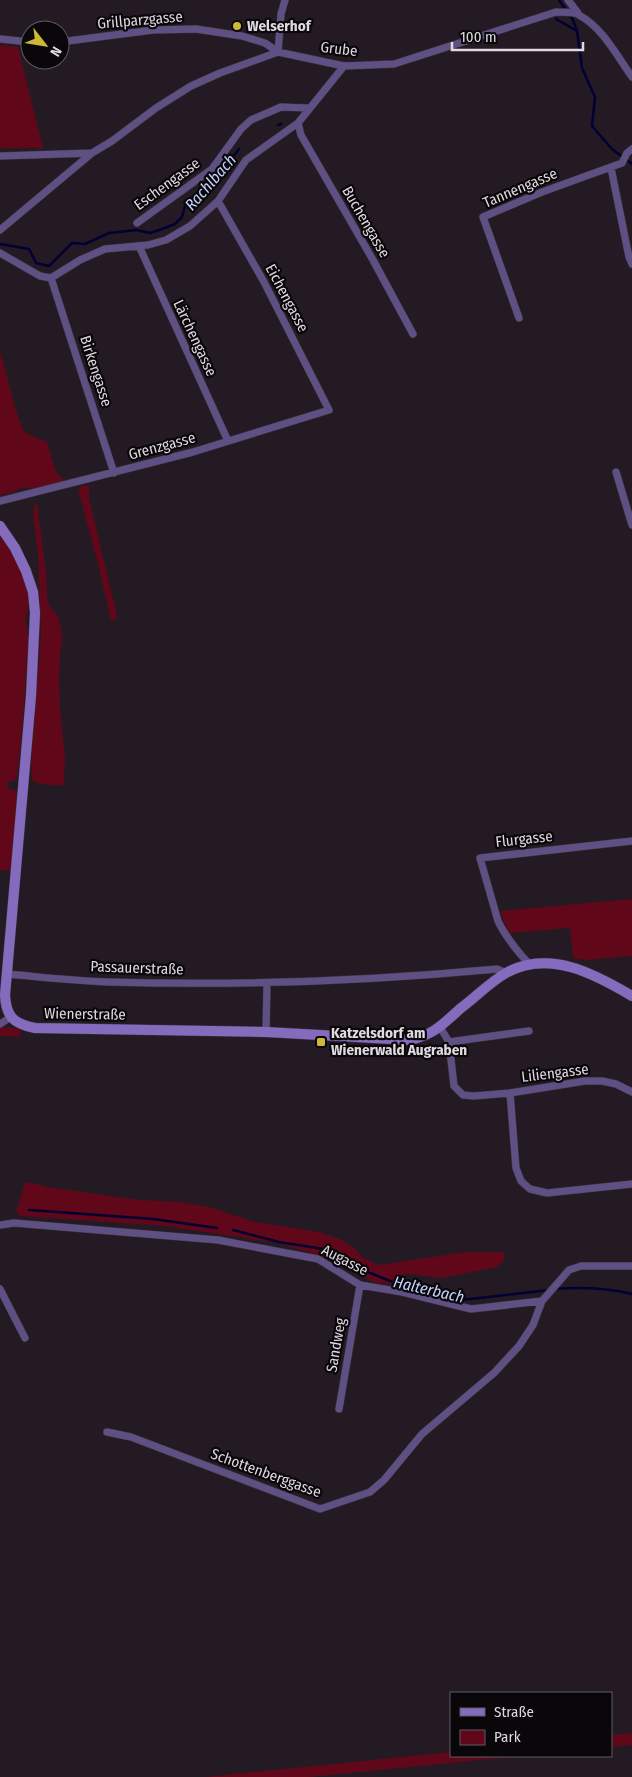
<svg xmlns="http://www.w3.org/2000/svg" width="632" height="1777" viewBox="0 0 632 1777" font-family="'Fira Sans Condensed',sans-serif">
	<style>
		.green { fill: #600819 }
		.lines { fill: none; stroke-linecap: round; stroke-linejoin: round }
		.stream { stroke: #030033; stroke-width: 2.5 }
		.street-casing { stroke: #3e353e; stroke-width: 8 }
		.secondary-casing { stroke: #3e353e; stroke-width: 11 }
		.street { stroke: #5f5083; stroke-width: 7 }
		.secondary { stroke: #846bbe; stroke-width: 10 }
		.poi-dot { fill: #ccb938; stroke: #0a070b; stroke-width: 2 }
		.labels { text-anchor: middle; stroke-width: 4.5; stroke-linejoin: round; paint-order: stroke }
		.street-label { font-size: 15px; fill: #dfd9e0; stroke: #0a070b }
		.poi-label { font-size: 15px; font-weight: bold; fill: #dfd9e0; stroke: #0a070b; text-anchor: start }
		.water-label { font-size: 16px; font-style: italic; fill: #c4d4fe; stroke: #0a070b }
	</style>
	<rect width="100%" height="100%" fill="#241a24"/>
	<path class="green" d="M0,45L18,47L43,148H0Z
		M0,351L17,414L24,432L47,442L56,472L64,480L58,483L39,488H21L14,492L0,495Z
		M84,485L89,486V498L115,607L117,618L115,620H112L110,617L98,564L78,489Z
		M35,504H37L46,571L47,597L50,607L58,616L62,632L59,674L60,711L65,756L64,784C55,787 40,785 32,780L31,763L41,632L38,554L33,513Z
		M0,538H3C8,548 16,558 21,568C26,581 33,606 25,618C30,637 28,657 26,676C24,710 21,744 17,777L14,781H9L7,787L17,791L13,869L0,871Z
		M632,899V956L585,960L573,958L570,928L509,933L502,917L501,911Z
		M8,1027L21,1030L20,1037L0,1036V1028Z
		M29,1182L47,1187L139,1200L181,1202L209,1207L255,1222L319,1232L340,1239L354,1248L365,1259L379,1265L465,1252H503L505,1259L497,1267L442,1278L410,1274L400,1275L392,1284L376,1283L351,1271L335,1260L278,1243L165,1226L21,1216L16,1211L25,1183Z
		M632,1733V1745L611,1747V1735Z
		M451,1752V1756H521L310,1777H205Z"/>
	<g class="lines">
		<path class="stream" d="M559,0L573,20L577,31L582,68L595,97L592,126L612,149L632,164
			M556,19L577,31
			M278,125L281,124
			M0,244L29,249L36,263L49,266L72,243L85,244L109,233L136,230L150,233L162,229L175,224L182,217L185,206L205,191L212,183L239,149
			M29,1210L153,1219L217,1228
			M233,1230L279,1242L323,1249L358,1268L400,1285L461,1300L549,1290
			M554,1289C580,1287 607,1288 632,1294"/>
		<g class="street-casing">
			<path id="street" d="M568,0L578,13
				M0,39L30,42
				M60,42L153,30L196,29L242,36L265,43L278,52
				M278,52L281,14L285,0
				M298,123L301,135L373,260L413,334
				M0,156L92,153
				M611,168L629,257L632,264
				M137,223L212,169L241,129L251,120L281,107L308,108
				M0,230L92,153L112,141L156,108L191,86L220,73L278,52L344,66L394,64L556,12C563,13 574,11 579,15C603,28 617,56 632,77
				M139,246L228,441
				M0,253L40,276L51,278L80,260L105,249L148,245L166,240L190,226L218,201L246,160L298,123L344,66
				M51,278L114,473
				M519,318L483,217L542,192L622,163L627,153L632,149
				M616,472L632,525
				M0,501L193,452L329,410L264,282L218,201
				M530,965C517,951 506,938 498,921L480,858L632,841
				M7,974C41,977 75,981 109,982C238,986 368,981 497,969L506,973
				M0,1024L11,1017
				M440,1027L449,1042L454,1086L463,1095L474,1096L510,1093L585,1081H602L616,1084L632,1092
				M266,1032L267,984
				M449,1042L529,1031
				M510,1093L516,1168L521,1181L530,1189L547,1193L632,1184
				M0,1225L14,1223L218,1240L318,1259L360,1285L402,1292L471,1309L542,1301L569,1270L581,1266H632
				M0,1289L25,1338
				M339,1409L360,1285
				M107,1432L131,1437L320,1509L370,1492L384,1480L422,1434L494,1373L519,1346L533,1325L542,1301"/>
		</g>
		<g class="secondary-casing">
			<path id="secondary" d="M0,526L15,548L26,571L33,592L35,613L31,696L5,995C6,1017 14,1024 35,1028L266,1032L410,1040C435,1034 443,1024 461,1008C476,997 490,982 506,973C549,949 595,974 632,996"/>
		</g>
		<use href="#street" class="street"/>
		<use href="#secondary" class="secondary"/>
	</g>
	<g class="poi-dot">
		<circle cx="237" cy="26" r="5"/>
		<rect x="316" y="1037" width="10" height="10" rx="2.5"/>
	</g>
	<g class="labels">
		<g class="street-label">
			<text transform="translate(140 20) rotate(-5)" y="5">Grillparzgasse</text>
			<text transform="translate(339 49) rotate(7)" y="5">Grube</text>
			<text transform="translate(167 184) rotate(-36)" y="5">Eschengasse</text>
			<text transform="translate(520 188) rotate(-23)" y="5">Tannengasse</text>
			<text transform="translate(366 222) rotate(60)" y="5">Buchengasse</text>
			<text transform="translate(287 298) rotate(62)" y="5">Eichengasse</text>
			<text transform="translate(195 338) rotate(65)" y="5">Lärchengasse</text>
			<text transform="translate(96 371) rotate(72)" y="5">Birkengasse</text>
			<text transform="translate(162 446) rotate(-15)" y="5">Grenzgasse</text>
			<text transform="translate(524 839) rotate(-6)" y="5">Flurgasse</text>
			<text transform="translate(137 968) rotate(2)" y="5">Passauerstraße</text>
			<text transform="translate(85 1014) rotate(1)" y="5">Wienerstraße</text>
			<text transform="translate(555 1073) rotate(-7)" y="5">Liliengasse</text>
			<text transform="translate(345 1260) rotate(27)" y="5">Augasse</text>
			<text transform="translate(336 1345) rotate(-80)" y="5">Sandweg</text>
			<text transform="translate(266 1473) rotate(20)" y="5">Schottenberggasse</text>
		</g>
		<g class="poi-label">
			<text x="247" y="31">Welserhof</text>
			<text x="331" y="1038">Katzelsdorf am<tspan x="331" dy="17">Wienerwald Augraben</tspan></text>
		</g>
		<g class="water-label">
			<text transform="translate(210 182) rotate(-49)" y="6">Rachlbach</text>
			<text transform="translate(429 1289) rotate(13)" y="6">Halterbach</text>
		</g>
	</g>
	<rect x="450" y="1692" width="162" height="65" fill="#0a070b" stroke="#5f5b60"/>
	<rect x="460" y="1708" width="25" height="8" fill="#846bbe" stroke="#5f5b60"/>
	<text x="494" y="1717" font-size="15" fill="#dfd9e0">Straße</text>
	<rect x="460" y="1730" width="25" height="15" fill="#600819" stroke="#5f5b60"/>
	<text x="494" y="1742" font-size="15" fill="#dfd9e0">Park</text>
	<g transform="translate(45 45) rotate(121)"><circle r="24" fill="#0a070b" stroke="#5f5b60"/>
	<path d="M0-4L9 19L0 12L-9 19Z" fill="#ccb938"/>
	<text y="-8" font-size="14" font-weight="bold" text-anchor="middle" fill="#dfd9e0">N</text>
	</g>
	<path d="M452 42v8h131v-8" fill="none" stroke="#dfd9e0" stroke-width="2.5"/>
	<text x="460" y="42" font-size="15" fill="#dfd9e0" stroke="#0a070b" stroke-width="4" paint-order="stroke">100 m</text>
</svg>
